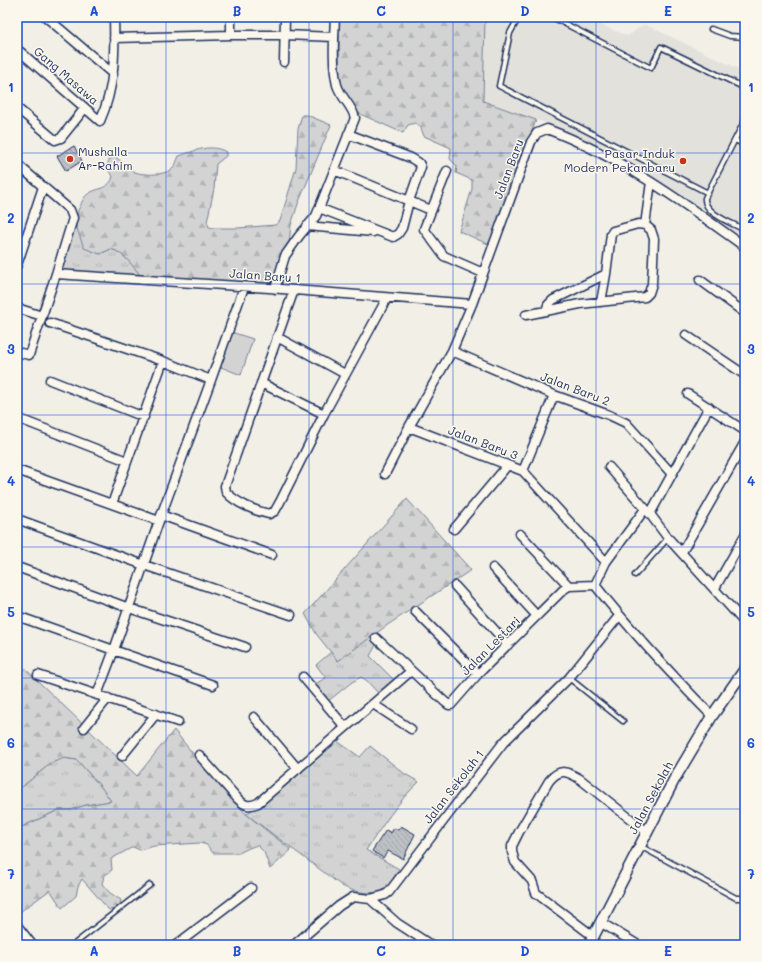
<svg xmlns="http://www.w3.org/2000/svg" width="762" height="962" viewBox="0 0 762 962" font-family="Mali,sans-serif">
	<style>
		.built { fill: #e2e1dc }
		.grass { fill: url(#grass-tufts); stroke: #768198 }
		.forest { fill: url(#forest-firs); stroke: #768198 }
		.park { fill: #d2d3d2; stroke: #768198 }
		.building { fill: url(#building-back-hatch); stroke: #1b2f5e }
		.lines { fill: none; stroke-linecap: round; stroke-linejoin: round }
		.service-casing { stroke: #1b2f5e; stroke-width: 7 }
		.minor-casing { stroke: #1b2f5e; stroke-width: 11 }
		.tertiary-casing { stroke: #1b2f5e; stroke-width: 13 }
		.service { stroke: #fbf7ec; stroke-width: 4 }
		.minor { stroke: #fbf7ec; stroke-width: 8 }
		.tertiary { stroke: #fbf7ec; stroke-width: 10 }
		.grid { fill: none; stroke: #1d4ed8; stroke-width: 1; stroke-opacity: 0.55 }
		.poi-dot { fill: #c8321e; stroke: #fbf7ec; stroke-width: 1.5 }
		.labels { text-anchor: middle; stroke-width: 3; stroke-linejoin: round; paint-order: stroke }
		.street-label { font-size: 12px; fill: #1b2f5e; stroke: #fbf7ec }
		.poi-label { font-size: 12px; fill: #1b2f5e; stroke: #fbf7ec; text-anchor: start }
		.neatline { fill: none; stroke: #1d4ed8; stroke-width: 1.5 }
		.grid-label { font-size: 13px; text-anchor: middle; font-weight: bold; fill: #1d4ed8 }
	</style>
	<defs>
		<pattern id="grass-tufts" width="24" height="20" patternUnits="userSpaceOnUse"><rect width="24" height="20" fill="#d2d3d2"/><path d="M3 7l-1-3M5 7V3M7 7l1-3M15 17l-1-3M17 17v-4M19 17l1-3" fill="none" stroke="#b4b5b7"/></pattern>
		<pattern id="forest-firs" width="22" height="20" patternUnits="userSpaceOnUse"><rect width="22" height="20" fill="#d2d3d2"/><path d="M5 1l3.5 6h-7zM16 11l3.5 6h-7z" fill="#b4b5b7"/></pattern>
		<pattern id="building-back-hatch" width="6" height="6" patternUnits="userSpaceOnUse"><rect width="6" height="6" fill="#bdc0c4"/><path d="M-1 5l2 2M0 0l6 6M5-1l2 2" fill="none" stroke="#a2a5ab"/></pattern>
	</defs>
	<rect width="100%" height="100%" fill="#f2efe6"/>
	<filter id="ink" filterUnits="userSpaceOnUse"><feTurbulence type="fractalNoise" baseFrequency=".025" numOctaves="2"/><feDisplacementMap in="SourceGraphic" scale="8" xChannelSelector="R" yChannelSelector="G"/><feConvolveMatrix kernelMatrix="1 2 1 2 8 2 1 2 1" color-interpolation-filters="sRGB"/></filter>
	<g filter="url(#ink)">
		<path class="built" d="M485,17H581L628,36L644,24L745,72V240L680,194L560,128L483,101Z"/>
		<path class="grass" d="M76,223L80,235L100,254L111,249C125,253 133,267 143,278L61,271Z
			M370,637L376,645L370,656L394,680L379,694L366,680L361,677L352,682L327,702L313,685L326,678L316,665L331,652L338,661Z
			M337,741L360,757L370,746L405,774L419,782C398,801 382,827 366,850L399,869L386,890C371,895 356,893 342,886L246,814L278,792Z
			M64,758L77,760L101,787L112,801L86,805L71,810H59L17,829V791L51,763Z"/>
		<path class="forest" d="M339,17H485L483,101L536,120L490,245L459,231L472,189V180L456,173L457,166L450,159L451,148L424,136L420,126L415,123L408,125L403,133L360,114L346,99L340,87L339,71Z
			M302,115H307L331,125L298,204L291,225L289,245L273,285L143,278C133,267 125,253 111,249L100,254L84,248L76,226L78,214V210C81,205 83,197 88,194C96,188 111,189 113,176C106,170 105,161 114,156C120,160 125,165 131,170C139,176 167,176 173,168C176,165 177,160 179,156C194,151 211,143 226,152V156L216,164L214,189L207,222L209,227L214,228H238L275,225L280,221L296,168L298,129Z
			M407,499L471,570L389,624L338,661L317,635L305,614Z
			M17,661L137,776L174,730L202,765L246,814L291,850L270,869L264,852L257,845L249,848L239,853H213L207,845L200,843L154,846L140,850L133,847L111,859L112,870L104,876L102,884L110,893L121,900L120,904L116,909L109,910L82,879L78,886L76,896L62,908L50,890L17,914V829L59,810H71L86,805L111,801L101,787L77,760L64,758L51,763L17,791Z"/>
		<path class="park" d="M228,331L253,339L241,375L216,365Z"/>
		<path class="building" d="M74,146L82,161L66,171L57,156Z
			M401,826L415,834L403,859L388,851L383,858L372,851L386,830L391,833L394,828L398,830Z"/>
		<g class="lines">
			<g class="service-casing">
				<path id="service" d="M519,17L510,33L499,86L708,193
					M552,17L651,68L661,47L745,88
					M711,29L730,36L745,37
					M745,120L705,198C703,213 734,224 745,230
					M735,140L745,145
					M635,575L668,538
					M569,678L623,721
					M640,846L736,898H745
					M73,945L150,885"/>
			</g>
			<g class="minor-casing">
				<path id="minor" d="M46,17L113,74
					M231,17V35H285L334,37
					M114,38L231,35
					M17,49L100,121C115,88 115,52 114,17
					M284,62L285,17
					M17,108L55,140L61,138L85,108
					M17,164L70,210L73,218L56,274L29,355L17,352
					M334,170L431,210
					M447,171L424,229L444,256L483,273
					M319,208L393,237L398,234L402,228L409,201L421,167L419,163L411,158L348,134
					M307,226L373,232
					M17,265L43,187
					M56,274L269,288L472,304
					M700,280L745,313
					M275,289L285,256L299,236L316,216L355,118C352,105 341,98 337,85C332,64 334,39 335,17
					M294,290L225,486L226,492C236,503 255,511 269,514L275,511L280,502L324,414L387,298
					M601,302L606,274
					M17,308L42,316
					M546,311L548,305L553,300L606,274L611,234L613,231L638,224L645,225L651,182
					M526,315L580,304L645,297L649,293L652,284L654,239L651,230L645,225
					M50,323L163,361L211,380L159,521L114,650L97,695
					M686,335L745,375
					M277,337L345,374
					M452,351L554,395L609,415L626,423L672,474
					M50,380L144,417
					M211,380L244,287
					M261,383L324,414
					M688,394L745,431
					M17,418L127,461
					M409,427L523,471L606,562
					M609,467L650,514L668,538L745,623
					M17,470L159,521
					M523,471L554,395
					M385,474L409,427L452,351L472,304L531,142L537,133L547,129C619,156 683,202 745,247
					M112,504L163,361
					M645,509L606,562L595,585C631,631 671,674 712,716
					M650,514L709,407
					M161,515L272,555
					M17,519L144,565L291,615
					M454,529L507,466
					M520,534L569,586
					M682,552L745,442
					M17,567L129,608L245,647
					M493,568L537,616
					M455,586L508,645
					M715,588L745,535
					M415,611L478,674
					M17,616L213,685
					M376,638L445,702L449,705H451L478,674L563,590L569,586L595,585
					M38,675L178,722
					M303,677L345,727
					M373,704L411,729
					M254,717L298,769
					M84,728L108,698
					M199,755L238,799C245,806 249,807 258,803L411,671
					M122,756L156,714
					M370,899L397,923L431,945
					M600,922L638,945
					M593,936L536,893L532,881L515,862L512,852V846L519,832L549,781C560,768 567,771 580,779L647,832
					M176,945L251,888
					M294,945L339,906L353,897L370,899L385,895L389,892L503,743L569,678L619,616"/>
			</g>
			<g class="tertiary-casing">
				<path id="tertiary" d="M17,927L31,945
					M589,945L675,778L712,716L745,669"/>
			</g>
			<use href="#service" class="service"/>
			<use href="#minor" class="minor"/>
			<use href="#tertiary" class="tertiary"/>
		</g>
	</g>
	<path class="grid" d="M166,17V945M309,17V945M453,17V945M596,17V945M17,153H745M17,284H745M17,415H745M17,547H745M17,678H745M17,809H745"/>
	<g class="poi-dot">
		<circle cx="70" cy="159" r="4"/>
		<circle cx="683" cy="161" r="4"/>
	</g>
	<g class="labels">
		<g class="street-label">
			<text transform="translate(66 76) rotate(41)" y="4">Gang Masawa</text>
			<text transform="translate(509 169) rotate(-69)" y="4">Jalan Baru</text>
			<text transform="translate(265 276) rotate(4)" y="4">Jalan Baru 1</text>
			<text transform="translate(575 389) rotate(21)" y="4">Jalan Baru 2</text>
			<text transform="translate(483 443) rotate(21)" y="4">Jalan Baru 3</text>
			<text transform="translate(491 646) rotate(-45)" y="4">Jalan Lestari</text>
			<text transform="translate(454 787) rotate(-52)" y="4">Jalan Sekolah 1</text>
			<text transform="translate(651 798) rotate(-62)" y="4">Jalan Sekolah</text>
		</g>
		<g class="poi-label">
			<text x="78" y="156">Mushalla<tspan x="78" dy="14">Ar-Rahim</tspan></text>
			<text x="675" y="158" text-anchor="end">Pasar Induk<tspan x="675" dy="14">Modern Pekanbaru</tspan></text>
		</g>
	</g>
	<rect width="762" height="962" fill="none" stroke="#fbf7ec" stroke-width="44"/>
	<rect x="22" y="22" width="718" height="918" class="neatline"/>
	<g class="grid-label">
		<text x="94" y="16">A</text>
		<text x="237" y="16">B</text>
		<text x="381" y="16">C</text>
		<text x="525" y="16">D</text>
		<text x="668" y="16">E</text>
		<text x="11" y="92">1</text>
		<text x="751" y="92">1</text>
		<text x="11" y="223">2</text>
		<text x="751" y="223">2</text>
		<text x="11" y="354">3</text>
		<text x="751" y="354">3</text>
		<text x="11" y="486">4</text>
		<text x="751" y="486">4</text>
		<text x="11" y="617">5</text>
		<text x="751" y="617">5</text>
		<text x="11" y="748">6</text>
		<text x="751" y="748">6</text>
		<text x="11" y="879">7</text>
		<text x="751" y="879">7</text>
		<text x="94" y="956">A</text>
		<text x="237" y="956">B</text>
		<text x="381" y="956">C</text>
		<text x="525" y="956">D</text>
		<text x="668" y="956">E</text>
	</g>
</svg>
